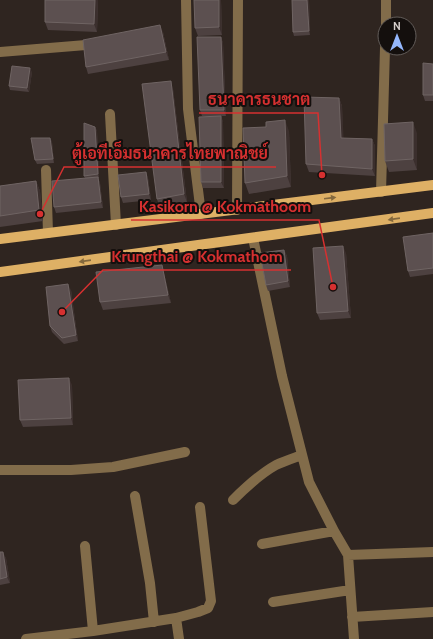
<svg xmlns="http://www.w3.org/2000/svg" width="433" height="639" viewBox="0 0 433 639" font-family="Cabin,Sarabun,sans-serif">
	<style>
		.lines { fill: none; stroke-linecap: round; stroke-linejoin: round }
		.minor { stroke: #826c4a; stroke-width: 10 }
		.major { stroke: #deb065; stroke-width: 10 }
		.wall { fill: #4d4140 }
		.shaded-wall { fill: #3b2f2d }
		.building { fill: #5c5050; stroke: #6f6463 }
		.oneway { fill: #83683d }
		.leader { fill: none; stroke: #d63030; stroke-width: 1.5 }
		.callout-dot { fill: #d63030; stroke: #140f0d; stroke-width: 1.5 }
		.callout-label { font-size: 16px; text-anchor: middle; font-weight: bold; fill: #d63030; stroke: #140f0d; stroke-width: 4; stroke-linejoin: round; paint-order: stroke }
	</style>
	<rect width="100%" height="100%" fill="#2f2520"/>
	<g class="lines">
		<path class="minor" d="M186,0L188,109L201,214
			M386,24V0
			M0,52L86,45
			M110,114L116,225
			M46,170L48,233
			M381,192L385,48
			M237,210L238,0
			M253,238L282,376L309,482L334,531L348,555L354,639
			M0,470H71L113,467L185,452
			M135,496L150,583L154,622
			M233,500C246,487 260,474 276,465C285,461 294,458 302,455
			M262,544L334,531
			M85,546L93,631
			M348,555L433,552
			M273,602L350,590
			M352,617L433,612
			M176,618L198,612L208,608L211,601L200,507
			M26,639L93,631L176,618L179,639"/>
		<path class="major" d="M0,239L433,185
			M0,272L433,213"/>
	</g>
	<path class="wall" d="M98,0L97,32L48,30L45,22Z
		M221,0L222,35L198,36L195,28Z
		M292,0H309L310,35L294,36L293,32Z
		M163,32L169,60L88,74L86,67Z
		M221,37L223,43L226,116H221L223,122L224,188H203L201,182L209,116H202L200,110Z
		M433,64V101H425L423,95Z
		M32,72L29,92L10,90L9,86Z
		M173,89L187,202L159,206L157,199Z
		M339,98L342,106L343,138L372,139L375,146V176L309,172L306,164Z
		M95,127L97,131L99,178H98L100,183L103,208L56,213L54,207L85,178L84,176Z
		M289,131L291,187L249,194L245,183Z
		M417,133V170L389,172L385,161Z
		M50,138L52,142L54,163L37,164L35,160Z
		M146,172L148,178L151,200L123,203L121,197Z
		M36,181L40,191L43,221L0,227V186Z
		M433,233V274L410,277L408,271Z
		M284,250L287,256L290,287L268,291L266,285Z
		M346,253L351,318L320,320L317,313Z
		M162,265L164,273L171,303L103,310L100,302Z
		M71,290L78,341L64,344L52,332L50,326Z
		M72,385L73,425L23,427L20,420Z
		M0,552L6,558L10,583L0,585Z"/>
	<path class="shaded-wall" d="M95,0H98L97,32L94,24Z
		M219,0H221L222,35L219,27Z
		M307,0H309L310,35L309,31Z
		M160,25L163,32L169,60L166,52Z
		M221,37L223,43L226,116L224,110Z
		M30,68L32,72L29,92L27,88Z
		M171,81L173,89L187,202L184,194Z
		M339,98L342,106L344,146L341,138Z
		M221,116L223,122L224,188L221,182Z
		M285,120L289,131L291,187L287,176Z
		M413,122L417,133V170L413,159Z
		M95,127L97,131L99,178L98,174Z
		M50,138L52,142L54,163L53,159Z
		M372,139L375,146V176L372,169Z
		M146,172L148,178L151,200L149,194Z
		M98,177L100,183L103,208L101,202Z
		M36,181L40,191L43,221L39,210Z
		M343,246L346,253L351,318L348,311Z
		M284,250L287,256L290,287L288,281Z
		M162,265L164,273L171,303L168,295Z
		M68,284L71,290L78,341L76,335Z
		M69,378L72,385L73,425L71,418Z
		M3,552L6,558L10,583L7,577Z"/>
	<path class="building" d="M45,0H95L94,24L45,22Z
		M194,0H219V27L195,28Z
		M292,0H307L309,31L293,32Z
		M160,25L166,52L86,67L83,40Z
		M197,37H221L224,110H200Z
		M423,63L433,64V95H423Z
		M12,66L30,68L27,88L9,86Z
		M171,81L184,194L157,199L142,84Z
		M304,97L339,98L341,138L372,139V169L306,164Z
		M221,116V182H201L199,117Z
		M285,120L287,176L245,183L243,128L266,127V122Z
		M413,122V159L385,161L384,124Z
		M84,123L95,127L98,174L84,176Z
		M31,138H50L53,159L35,160Z
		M146,172L149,194L121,197L118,175Z
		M98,177L101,202L54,207L52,181Z
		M36,181L39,210L0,216V186Z
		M433,233V268L408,271L403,237Z
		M343,246L348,311L317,313L313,248Z
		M284,250L288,281L266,285L260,253Z
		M162,265L168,295L100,302L96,272Z
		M68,284L76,335L62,338L50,326L46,287Z
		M69,378L71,418L20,420L18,380Z
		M0,552H3L7,577L0,579Z"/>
	<defs><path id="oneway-solid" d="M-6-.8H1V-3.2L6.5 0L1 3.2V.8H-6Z"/></defs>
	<g class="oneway">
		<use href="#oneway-solid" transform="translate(330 198) rotate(-7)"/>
		<use href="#oneway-solid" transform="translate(394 219) rotate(172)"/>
		<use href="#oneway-solid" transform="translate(85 261) rotate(172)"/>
	</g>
	<path class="leader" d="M322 175L318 113H199M40 214L64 167H276M333 287L319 220H131M62 312L103 270H291"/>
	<g class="callout-dot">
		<circle cx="322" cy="175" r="4"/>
		<circle cx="40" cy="214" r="4"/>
		<circle cx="333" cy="287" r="4"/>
		<circle cx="62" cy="312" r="4"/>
	</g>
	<g class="callout-label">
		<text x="259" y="105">ธนาคารธนชาต</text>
		<text x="170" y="159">ตู้เอทีเอ็มธนาคารไทยพาณิชย์</text>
		<text x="225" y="212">Kasikorn @ Kokmathoom</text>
		<text x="197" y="262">Krungthai @ Kokmathom</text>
	</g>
	<g transform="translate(397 36)"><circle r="19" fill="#140f0d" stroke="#625c59"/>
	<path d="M0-3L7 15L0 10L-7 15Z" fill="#94b7fd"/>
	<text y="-6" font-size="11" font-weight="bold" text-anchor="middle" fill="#d6cfcc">N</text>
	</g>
</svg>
